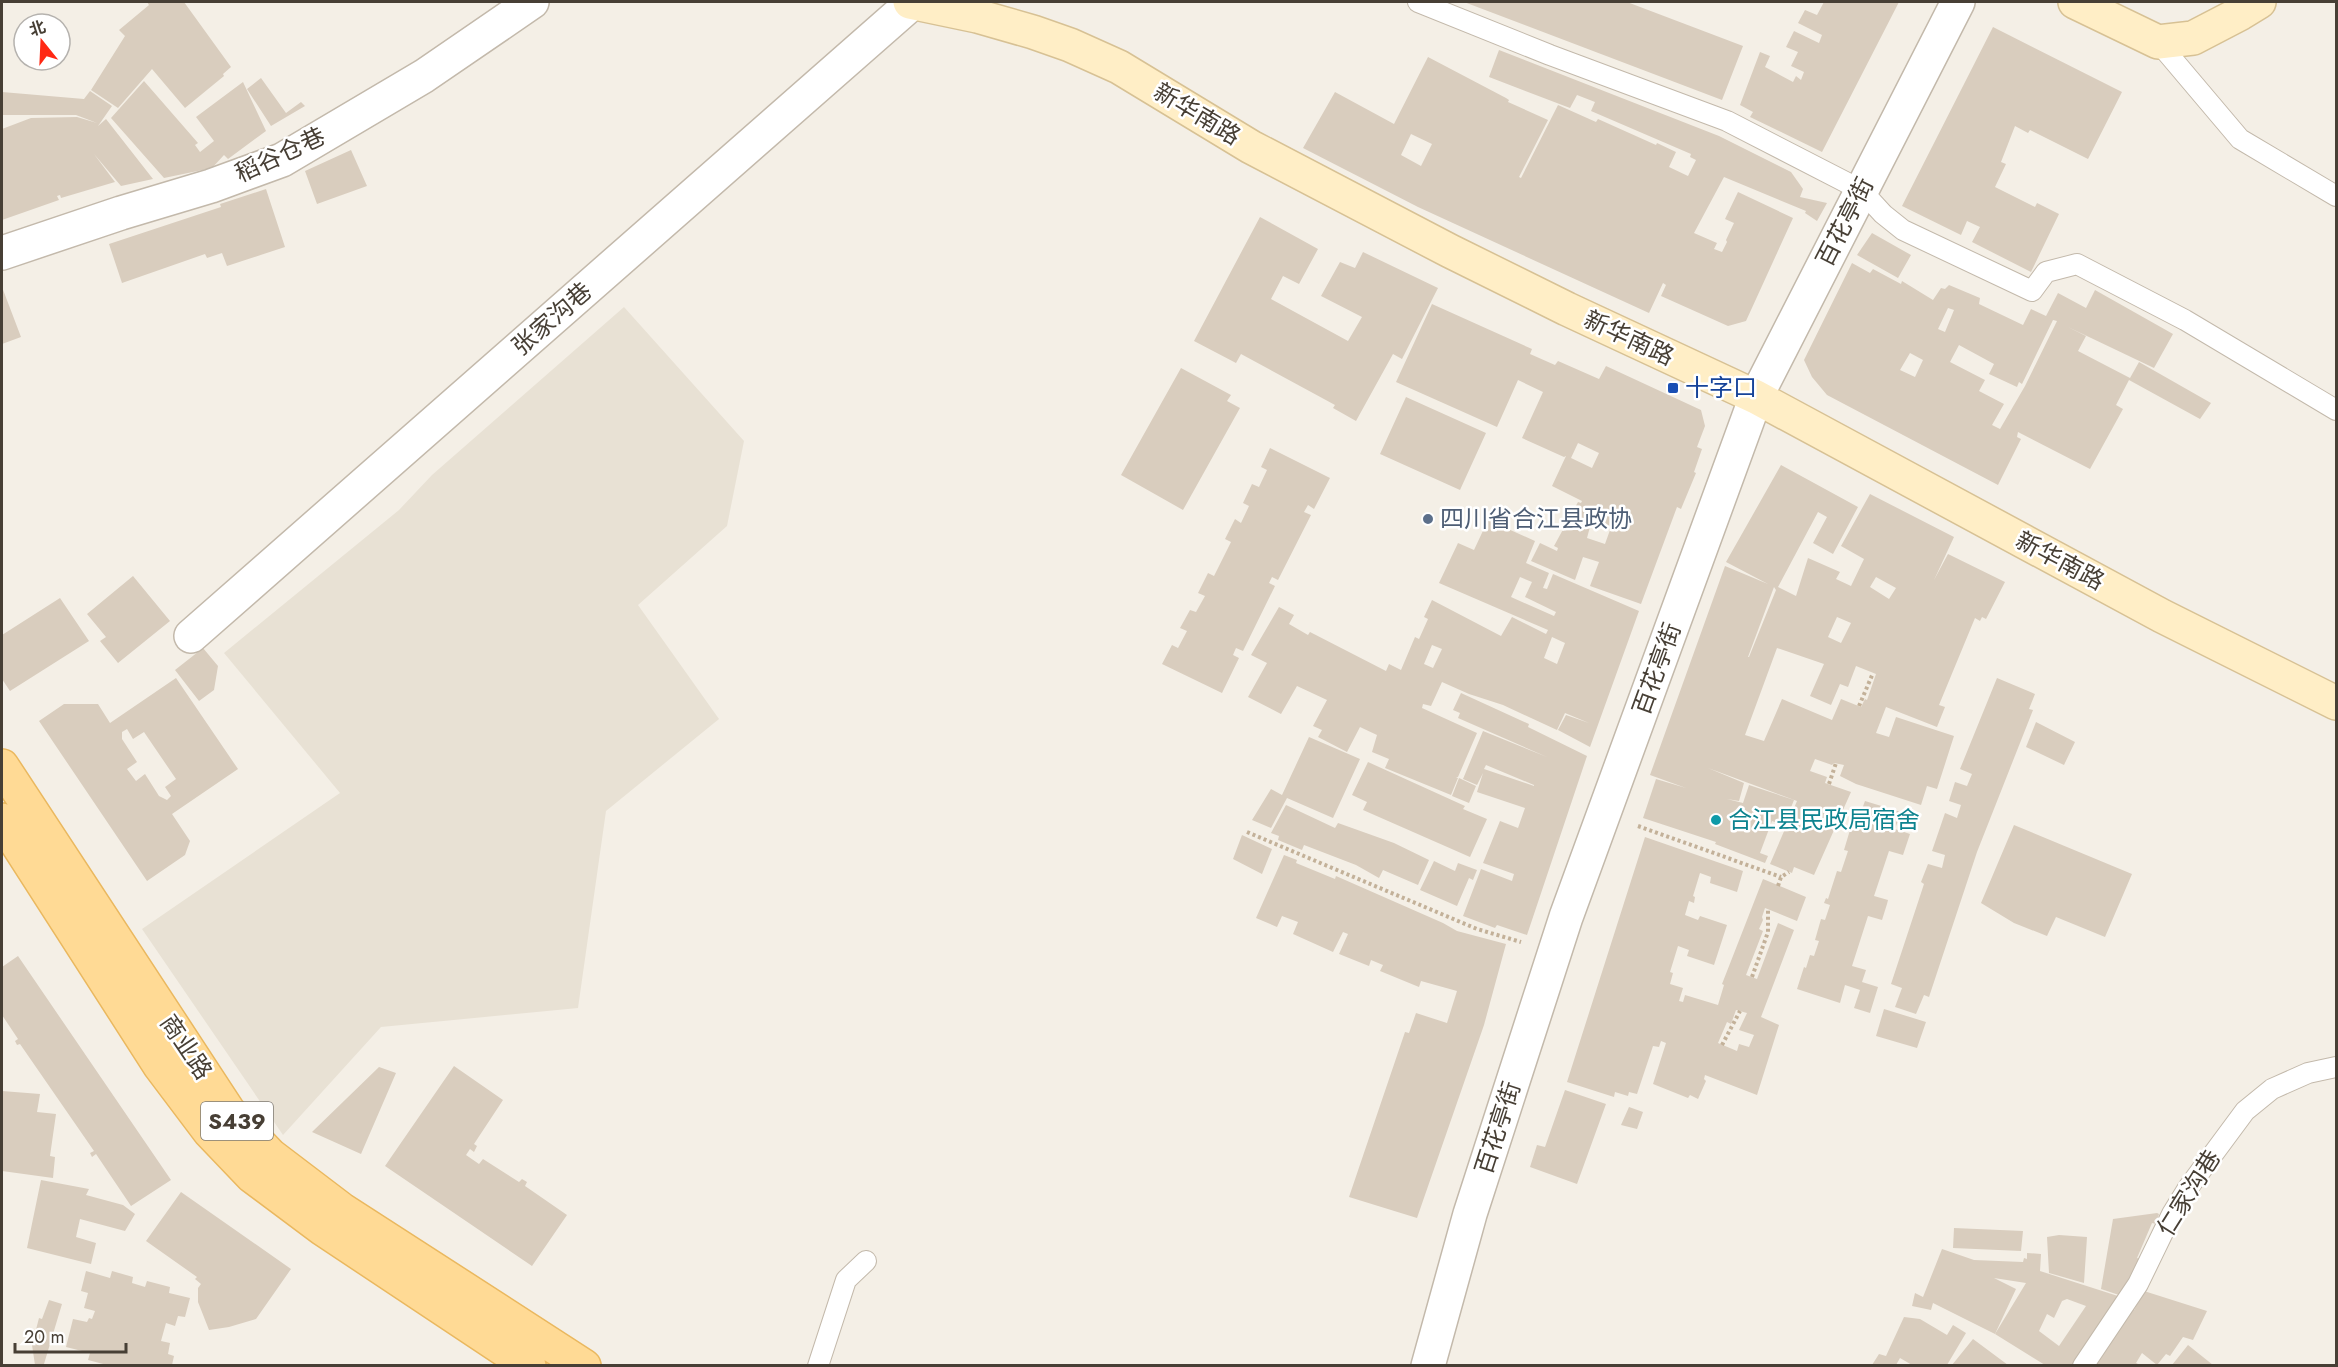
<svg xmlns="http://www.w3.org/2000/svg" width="2338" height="1367" viewBox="0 0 2338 1367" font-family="Jost,'Noto Sans SC',sans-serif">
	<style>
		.residential { fill: #e8e1d4 }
		.building { fill: #d9cdbe; fill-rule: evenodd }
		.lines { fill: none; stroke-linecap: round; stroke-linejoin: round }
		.lane-casing { stroke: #c3b9ab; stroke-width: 22 }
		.street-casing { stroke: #c3b9ab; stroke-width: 36 }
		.secondary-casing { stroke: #d7c194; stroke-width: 36 }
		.primary-casing { stroke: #eab85f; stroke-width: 36 }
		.path { stroke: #c3b199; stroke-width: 4; stroke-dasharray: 3 3; stroke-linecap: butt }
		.lane { stroke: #fff; stroke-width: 20 }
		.street { stroke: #fff; stroke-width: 33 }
		.secondary { stroke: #ffeec6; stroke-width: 33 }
		.primary { stroke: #ffda95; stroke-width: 33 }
		.transit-dot { fill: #1a4fb4; stroke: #fff; stroke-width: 2 }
		.service-dot { fill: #5c6f8a; stroke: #fff; stroke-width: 2 }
		.culture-dot { fill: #0f9aa8; stroke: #fff; stroke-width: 2 }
		.labels { text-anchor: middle; stroke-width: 5; stroke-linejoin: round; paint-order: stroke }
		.shield { fill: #fff; stroke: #7e7972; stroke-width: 1.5 }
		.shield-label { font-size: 22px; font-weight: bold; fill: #473f35 }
		.street-label { font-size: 24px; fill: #473f35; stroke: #fff }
		.transit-label { font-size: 24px; fill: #164399; stroke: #fff; text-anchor: start }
		.service-label { font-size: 24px; fill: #4e5e75; stroke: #fff; text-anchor: start }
		.culture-label { font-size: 24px; fill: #0d838f; stroke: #fff; text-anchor: start }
	</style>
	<rect width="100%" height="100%" fill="#f4efe6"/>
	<path class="residential" d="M624,307L744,441L727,526L638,605L719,719L606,811L578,1008L381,1027L283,1135L142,929L340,793L224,653L399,510L432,475Z"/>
	<path class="building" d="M147,2H184L231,67L223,74L224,76L185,108L152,69L118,108L91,90L125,36L119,30L149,5Z
		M1464,2H1627L1743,46L1722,100Z
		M1824,2H1899L1822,152L1750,117L1753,112L1740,105L1760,52L1770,56L1765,67L1793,82L1796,76L1801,80L1804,72L1791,66L1798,52L1786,47L1794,31L1819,43L1822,35L1798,23L1805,10L1817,15Z
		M1993,27L2122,92L2088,159L2030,130L2028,133L2015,126L2001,162L2006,164L1995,187L2035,207L2037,203L2059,214L2031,272L1972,242L1980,227L1967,221L1961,235L1902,206Z
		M1499,50L1719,136L1791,172L1803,189L1800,197L1827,203L1817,221L1805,213L1806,211L1724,177L1694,233L1717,243L1714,249L1722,252L1727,242L1726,240L1734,223L1725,219L1738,192L1793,218L1746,321L1728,326L1661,296L1666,285L1663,283L1649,313L1418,207L1303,148L1335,92L1394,124L1428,57L1506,98L1509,100L1508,102L1548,120L1519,177L1521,178L1558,105L1596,122L1598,119L1656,145L1657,143L1676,152L1669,167L1688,176L1696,160L1690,157L1691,154L1591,111L1595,102L1577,95L1570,108L1489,77ZM1411,134L1432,144L1421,166L1401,155Z
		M261,78L286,113L301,102L305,106L271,126L247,89Z
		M144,81L198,143L195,145L200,152L214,141L196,117L243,82L266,131L228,159L224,155L212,168L164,178L111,118Z
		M90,91L112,106L98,126L106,119L153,179L121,186L94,154L115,182L61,198L60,195L57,196L59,200L2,220V129L31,118L77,117L97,123L76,115H2V92L84,99Z
		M351,150L367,186L317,204L305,171Z
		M266,189L285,247L227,266L222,253L207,258L205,254L122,283L109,244L221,207L220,204Z
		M1260,217L1318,249L1299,284L1283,276L1271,299L1348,341L1362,317L1321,296L1340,262L1355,268L1363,252L1438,288L1402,359L1393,354L1356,421L1333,408L1335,405L1241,354L1236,363L1194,341Z
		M1872,233L1911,255L1898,278L1857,255Z
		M1852,263L1870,273L1873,269L1901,284L1902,281L1933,300L1941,288L1945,289L1949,285L1980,298L1979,304L2023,325L2031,309L2046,316L2058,293L2086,308L2095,290L2173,334L2154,368L2068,327L2086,336L2078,351L2130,378L2139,362L2211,403L2200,419L2129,380L2116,405L2123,409L2090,469L2018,432L2017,437L2021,439L1998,485L1827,395L1812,377L1804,360ZM1948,308L1954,310L1945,332L1938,329ZM2053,320L2057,321L2025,386L2000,429L1992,425L2004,404L1979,391L1985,380L1950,362L1959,345L1994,364L1989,374L2017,387L2019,382L2022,384ZM1910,353L1923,360L1915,377L1900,370Z
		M2,287L21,337L2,344Z
		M1432,304L1532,349L1530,354L1555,365L1558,361L1599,379L1606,366L1701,410L1705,426L1697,447L1702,449L1694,472L1696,473L1681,509L1677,507L1641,604L1590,586L1599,562L1583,557L1575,580L1531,561L1540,543L1557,551L1558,548L1554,546L1578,502L1581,503L1582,501L1552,486L1566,456L1564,457L1522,438L1543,392L1518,380L1497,427L1396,382ZM1578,443L1599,453L1592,468L1571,458ZM1591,523L1610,530L1605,544L1587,538Z
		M1181,368L1231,395L1227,401L1240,408L1183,510L1121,475Z
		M1406,397L1486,433L1460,490L1380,454Z
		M1270,448L1330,478L1314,509L1308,505L1304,512L1311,515L1278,580L1272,577L1269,583L1275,586L1243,651L1236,648L1233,655L1239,658L1222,693L1162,664L1172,645L1178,648L1187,631L1180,628L1190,610L1196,612L1205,596L1198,593L1208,573L1214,576L1231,542L1225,539L1235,519L1241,523L1249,506L1243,503L1252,484L1259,487L1267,470L1261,467Z
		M1781,465L1858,507L1833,554L1813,543L1827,517L1818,512L1778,587L1796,596L1808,558L1840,572L1836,579L1851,586L1864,559L1841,546L1870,494L1954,537L1934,580L1948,554L2005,582L1986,619L1982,617L1980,621L1975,618L1939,705L1945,707L1937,727L1886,707L1876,733L1889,737L1896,717L1954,736L1937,789L1927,786L1921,805L1856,784L1840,776L1844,765L1834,763L1832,765L1815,759L1810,771L1827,777L1825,783L1851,792L1814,875L1794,867L1792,873L1770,864L1797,801L1708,768L1744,783L1739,801L1727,799L1743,803L1749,785L1794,800L1784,825L1772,821L1760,853L1768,856L1765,863L1715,844L1716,842L1643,818L1656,779L1686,788L1650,775L1725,566L1768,584L1726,562ZM1876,577L1896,588L1889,599L1870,587ZM1774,587L1776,590L1749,657H1748ZM1837,617L1851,623L1841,643L1828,637ZM1777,648L1824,664L1810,696L1831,705L1840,684L1848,687L1856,666L1876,674L1867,700L1865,699L1861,707L1841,699L1832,720L1782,699L1764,741L1745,735Z
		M1488,520L1535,541L1526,563L1549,573L1543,588L1547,589L1553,574L1639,611L1590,747L1558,730L1566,715L1589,723L1565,713L1557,730L1503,705L1469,694L1442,682L1431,706L1423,704L1422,708L1477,733L1458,777H1456L1458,778L1451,795L1385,768L1389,759L1372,752L1377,735L1360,727L1347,752L1318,737L1322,730L1313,726L1327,700L1297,686L1281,714L1248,697L1267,663L1251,655L1279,607L1294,615L1289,624L1308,635L1310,632L1386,671L1389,664L1401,670L1415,637L1419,639L1428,619L1424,617L1432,600L1501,636L1512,617L1546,634L1548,630L1439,583L1458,543L1474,550ZM1520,577L1532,582L1525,597L1556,612L1554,616L1511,597ZM1552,637L1565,643L1557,664L1544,658ZM1432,645L1442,649L1433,668L1424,664Z
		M133,576L170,621L118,663L100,641L106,637L87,614Z
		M60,598L89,641L10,691L2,679V635Z
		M203,648L218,666L214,690L199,701L175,670Z
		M176,678L238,769L172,814L190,841L185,855L147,881L39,721L64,704H98L110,723ZM127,729L133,739L144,732L176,779L165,787L171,796L167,800L159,796L145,774L136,781L127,769L137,762L122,739V732Z
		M1997,678L2035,694L2029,709L2033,710L1977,852L1929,997L1924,995L1916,1014L1895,1007L1902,988L1891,984L1924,884L1921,882L1928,864L1942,868L1945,855L1932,851L1945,813L1957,818L1961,805L1949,801L1955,782L1967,786L1972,774L1960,769Z
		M1461,693L1529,724L1528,727L1587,756L1527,935L1497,925L1495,928L1463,916L1481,869L1512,881L1514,874L1483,863L1500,821L1518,828L1525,808L1477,792L1483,773L1477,785L1463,779L1483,731L1547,757L1458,718L1460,713L1453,710ZM1486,765L1534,785V786L1484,769Z
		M2036,722L2075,742L2064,765L2026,747Z
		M1309,737L1360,759L1333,818L1287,798L1271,828L1252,820L1271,789L1282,795Z
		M1368,762L1465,806L1463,809L1487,819L1470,857L1363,810L1367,802L1352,795Z
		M1459,778L1476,786L1469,803L1452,796Z
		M1865,801L1901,812L1895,829L1910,834L1903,855L1889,851L1874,896L1888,900L1887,904L1882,920L1868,916L1852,966L1866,970L1862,982L1878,987L1870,1013L1854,1008L1860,990L1845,985L1840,1003L1797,989L1804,967L1806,968L1810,955L1814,956L1819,941L1815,940L1821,919L1825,920L1830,905L1824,903L1826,898L1828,899L1837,871L1841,872L1848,851L1844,850L1853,820H1850L1852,814L1859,817Z
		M1286,805L1335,828L1338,823L1394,843L1429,860L1418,885L1383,870L1379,878L1356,865L1304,845L1302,850L1278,840L1279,836L1271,833Z
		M2014,825L2132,874L2105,937L2056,917L2047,936L2014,923L1981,903Z
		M1242,835L1272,849L1262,874L1233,859Z
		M1645,837L1743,871L1737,892L1710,883L1711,877L1700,873L1693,896L1695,897L1694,903L1689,901L1685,915L1698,920L1700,916L1727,925L1714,965L1687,956L1689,950L1678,946L1670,972L1673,973L1670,984L1683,988L1679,1001L1683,1002L1685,995L1718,1005L1724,985L1722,984L1763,879L1806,897L1797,921L1765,908L1762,917L1763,920L1759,929L1763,931L1746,975L1757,979L1778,923L1794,930L1761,1017L1779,1025L1757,1095L1705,1075L1704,1079L1706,1081L1698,1099L1690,1095L1688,1098L1653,1084L1666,1043L1661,1041L1659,1047L1653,1046L1637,1094L1629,1092L1628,1096L1615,1092L1614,1097L1567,1082ZM1736,1010L1747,1013L1739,1030L1754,1035L1749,1047L1739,1044L1737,1051L1718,1043L1727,1022L1731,1024Z
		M1284,855L1297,860L1296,863L1335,879L1336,876L1443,923L1457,931L1506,944L1484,1025L1417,1218L1349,1197L1405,1032L1409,1033L1416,1013L1447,1023L1457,991L1421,981L1419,987L1380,971L1383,965L1371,960L1369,966L1339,954L1348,934L1343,932L1333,952L1293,934L1298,922L1282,916L1277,927L1256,918Z
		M1434,861L1455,871L1458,863L1477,870L1473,880L1469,878L1457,906L1420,890Z
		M18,956L171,1180L131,1206L96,1154L92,1157L90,1153L94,1151L20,1044L17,1045L15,1041L18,1039L2,1015V967Z
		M1884,1009L1926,1022L1917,1048L1876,1036Z
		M454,1066L503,1100L474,1144L477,1146L474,1152L470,1149L466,1155L479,1164L483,1159L519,1182L522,1179L527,1182L525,1186L567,1215L532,1266L385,1166Z
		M379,1067L396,1073L361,1154L312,1132Z
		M1565,1090L1606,1104L1577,1184L1530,1167L1537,1145L1545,1147Z
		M2,1091L40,1094L37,1112L56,1114L50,1156L55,1157L53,1178L2,1171Z
		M1629,1107L1643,1112L1637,1129L1621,1125Z
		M41,1180L89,1189L86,1195L123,1205L135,1214L125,1231L80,1219L76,1237L96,1243L91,1264L27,1248Z
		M181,1192L291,1269L256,1319L229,1327L209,1330L198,1302V1288L201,1284L195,1279L197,1277L146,1241Z
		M2157,1213L2159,1214L2156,1224L2152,1223L2137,1258L2140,1259L2122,1296L2101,1289L2113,1219Z
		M1954,1228L2023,1231L2021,1251L1953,1248Z
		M2059,1235L2087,1237L2084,1283L2049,1273L2047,1237Z
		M1942,1249L1974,1260L2023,1262L2024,1258L2027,1259V1253L2041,1254L2040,1271L2121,1297L2074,1365H2045L1995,1334L1933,1303L1931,1310L1912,1306L1915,1293L1923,1297ZM1994,1278L2026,1283L1995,1334L2016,1289ZM2067,1299L2086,1306L2059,1346L2039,1331L2047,1314L2054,1318L2062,1301Z
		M86,1271L110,1278L112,1271L133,1277L132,1283L145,1287L147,1281L170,1287L169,1293L190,1298L185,1317L178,1316L175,1326L166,1323L161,1341L170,1343L168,1354L174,1356L172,1365H107L88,1360L90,1353L66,1347L73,1319L87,1322L89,1318L92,1319L95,1311L84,1308L88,1293L81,1291Z
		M2144,1291L2207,1311L2193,1340L2183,1337L2170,1356L2166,1354L2157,1365L2142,1353L2136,1363L2140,1365H2094L2132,1309L2134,1310Z
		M49,1300L62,1304L44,1364L35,1365L32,1345L39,1318L42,1319Z
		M1904,1317L1920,1319L1947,1335L1953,1325L1966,1333L1947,1365H1912L1900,1358L1896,1365H1872L1879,1354L1886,1356Z
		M1973,1339L2008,1365H1952Z
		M2188,1345L2213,1365H2172Z"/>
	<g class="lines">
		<g class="lane-casing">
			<path id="lane" d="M1418,2L1550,55L1727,121L1861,190L1883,214L1903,230L2032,291L2046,272L2077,264L2185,320L2336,410
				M2158,42L2240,139L2336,196
				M818,1366L846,1280L866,1261
				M2083,1366L2138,1284L2172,1214L2188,1188L2245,1111L2272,1089L2308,1073L2336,1067"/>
		</g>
		<g class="street-casing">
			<path id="street" d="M2,253L121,213L211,186L282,160L424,76L532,2
				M191,636L913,2
				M1428,1366L1470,1214L1566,917L1756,397L1958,2"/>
		</g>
		<g class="secondary-casing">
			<path id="secondary" d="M910,2L977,16L1033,32L1070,45L1119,67L1251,147L1450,251L1567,309L1756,397L2162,616L2336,703
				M2075,2L2158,42L2193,38L2241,13L2259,2"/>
		</g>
		<g class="primary-casing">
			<path id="primary" d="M2,766L229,1112L270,1155L341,1209L584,1366
				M2,820L160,1066L209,1131L252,1176L323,1229L529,1366"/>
		</g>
		<path class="path" d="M1859,706L1873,673
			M1829,784L1836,763
			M1638,826L1781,877
			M1247,832L1477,929L1521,942
			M1778,886L1781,877L1789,872
			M1752,977L1768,932V909
			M1722,1045L1740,1011"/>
		<use href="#lane" class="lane"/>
		<use href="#street" class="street"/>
		<use href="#secondary" class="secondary"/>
		<use href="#primary" class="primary"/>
	</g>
	<rect class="transit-dot" x="1667" y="382" width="12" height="12" rx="3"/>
	<circle class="service-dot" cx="1428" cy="519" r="6"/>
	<circle class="culture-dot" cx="1716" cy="820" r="6"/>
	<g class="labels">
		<rect class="shield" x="201" y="1102" width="72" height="38" rx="4.5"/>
		<g class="shield-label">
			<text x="237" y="1129">S439</text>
		</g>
		<g class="street-label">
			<text transform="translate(1197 114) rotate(31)" y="8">新华南路</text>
			<text transform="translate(280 155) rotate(-25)" y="8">稻谷仓巷</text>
			<text transform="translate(1845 222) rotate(-63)" y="8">百花亭街</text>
			<text transform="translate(552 319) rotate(-41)" y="8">张家沟巷</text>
			<text transform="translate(1629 338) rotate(25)" y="8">新华南路</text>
			<text transform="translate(2060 561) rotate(28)" y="8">新华南路</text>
			<text transform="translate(1657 669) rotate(-70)" y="8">百花亭街</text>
			<text transform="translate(186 1047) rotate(56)" y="8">商业路</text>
			<text transform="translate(1498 1128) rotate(-72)" y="8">百花亭街</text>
			<text transform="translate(2189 1193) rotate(-58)" y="8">仁家沟巷</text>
		</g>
		<g class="transit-label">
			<text x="1685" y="396">十字口</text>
		</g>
		<g class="service-label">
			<text x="1440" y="527">四川省合江县政协</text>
		</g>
		<g class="culture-label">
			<text x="1728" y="828">合江县民政局宿舍</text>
		</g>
	</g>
	<rect width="2338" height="1367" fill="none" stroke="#473f35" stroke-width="6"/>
	<g transform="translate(42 42) rotate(342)"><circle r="28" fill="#ffffff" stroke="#b5b2ae" stroke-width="1.5"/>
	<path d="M0-4.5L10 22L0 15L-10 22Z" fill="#ff2813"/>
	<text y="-9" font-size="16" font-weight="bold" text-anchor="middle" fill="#473f35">北</text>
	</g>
	<path d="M15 1343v9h111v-9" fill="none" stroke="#473f35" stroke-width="3"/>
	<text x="24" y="1343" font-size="18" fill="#473f35" stroke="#ffffff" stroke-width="4.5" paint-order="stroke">20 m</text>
</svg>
